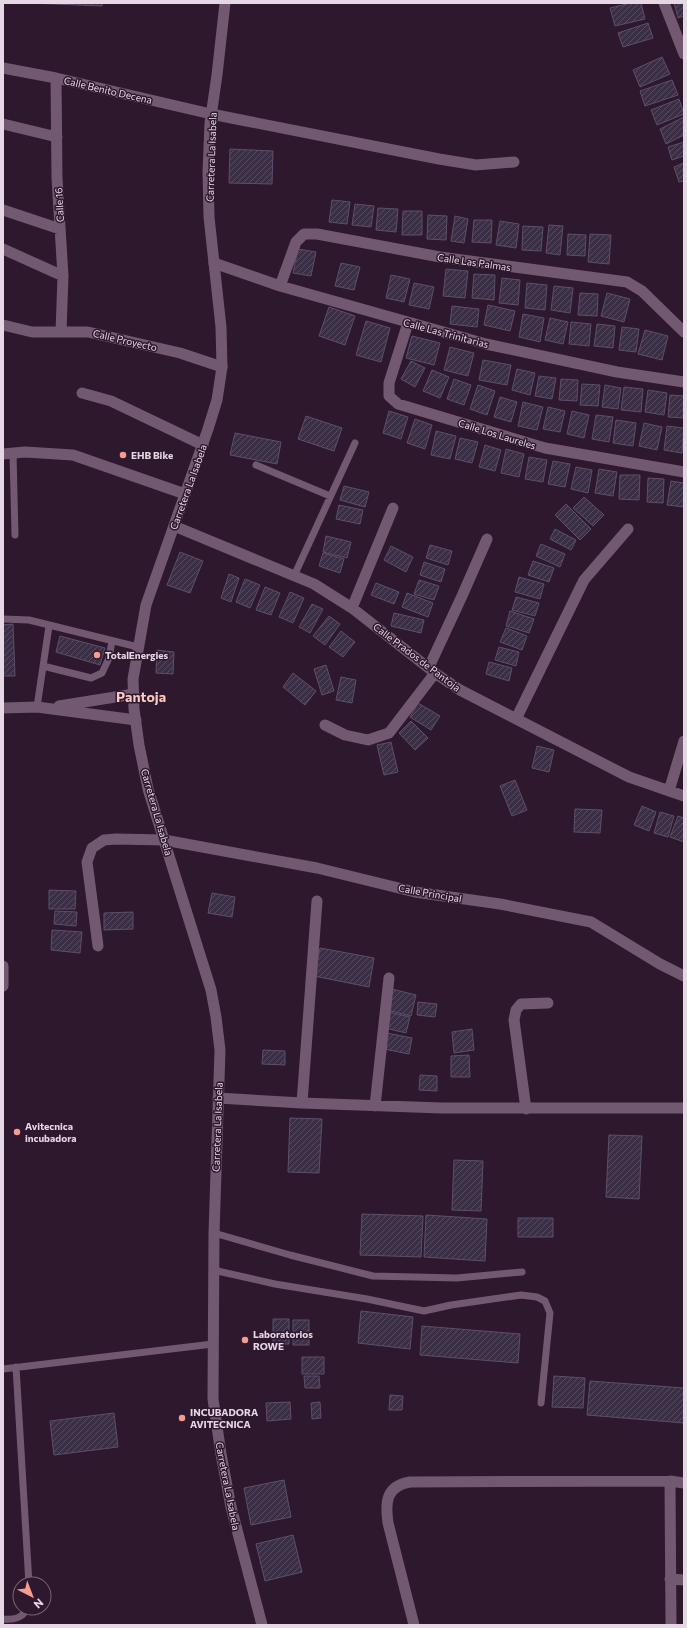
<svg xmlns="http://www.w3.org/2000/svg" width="687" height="1628" viewBox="0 0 687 1628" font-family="Commissioner,sans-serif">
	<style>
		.building { fill: url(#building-hatch); stroke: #5d4f6c }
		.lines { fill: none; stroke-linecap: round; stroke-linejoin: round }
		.service { stroke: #725870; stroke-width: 7 }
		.minor { stroke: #725870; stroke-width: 11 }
		.tertiary { stroke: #725870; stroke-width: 11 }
		.secondary { stroke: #725870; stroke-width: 11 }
		.poi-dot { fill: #f59c91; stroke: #2e182d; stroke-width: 1.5 }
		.labels { text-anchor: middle; stroke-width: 3; stroke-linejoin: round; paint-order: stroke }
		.street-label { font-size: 10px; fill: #e6d7e5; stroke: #2e182d }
		.poi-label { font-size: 10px; font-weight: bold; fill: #e6d7e5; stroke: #2e182d; text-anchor: start }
		.district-label { font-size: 14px; font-weight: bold; fill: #fcc9c1; stroke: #2e182d }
	</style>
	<defs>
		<pattern id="building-hatch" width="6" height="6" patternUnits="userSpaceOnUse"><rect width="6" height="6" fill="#3a2f45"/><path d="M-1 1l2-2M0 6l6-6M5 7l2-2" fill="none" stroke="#564c60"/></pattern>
	</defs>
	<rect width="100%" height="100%" fill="#2e182d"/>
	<path class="building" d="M29,3H102V6Z
		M631,3H641L645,19L615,26L610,8Z
		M674,3H684V16L678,18Z
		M648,23L653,38L623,47L618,33Z
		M662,57L670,74L640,87L633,70Z
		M672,80L678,95L645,106L640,91Z
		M679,99L684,114L657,125L651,110Z
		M684,117V135L666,144L660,129Z
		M684,142V156L672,160L668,147Z
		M230,149L273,151L272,184L229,183Z
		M684,163V181L679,182L674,167Z
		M332,200L350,202L347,224L329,222Z
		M355,204L374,206L371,227L352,225Z
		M378,208L398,209L396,232L376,230Z
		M403,211H422V235H402Z
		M428,215L447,216L446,240L427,239Z
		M455,216L468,219L464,243L451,241Z
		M474,220H492L491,243L472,242Z
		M500,221L519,224L516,248L496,245Z
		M549,225L563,226L560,255L546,253Z
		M523,226L543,227L541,251L522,250Z
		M568,234L586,235L585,256L567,255Z
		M590,234L611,235L609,264L588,262Z
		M298,249L316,252L311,276L293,273Z
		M341,263L360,267L354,290L335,286Z
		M446,269L468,271L465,298L443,296Z
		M474,274L495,275L494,300L472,298Z
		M391,275L410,279L404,302L386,298Z
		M502,278L520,280L518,305L499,303Z
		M414,283L434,287L429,309L409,305Z
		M527,283L547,285L545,310L525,308Z
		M554,286L573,288L570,313L551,310Z
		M580,293L598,294L597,316L578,315Z
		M607,293L630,299L624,322L601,316Z
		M488,305L515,311L510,331L484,325Z
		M452,306L479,309L477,327L450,324Z
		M329,307L355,316L345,345L319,336Z
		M523,314L544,318L540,342L519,337Z
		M550,318L568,322L563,344L545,340Z
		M366,321L390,328L381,362L356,355Z
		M571,322L591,324L589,346L569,344Z
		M597,324L615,326L613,348L594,346Z
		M622,327L639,329L636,352L619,350Z
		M645,330L668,336L662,360L638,354Z
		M412,336L440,343L434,365L406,358Z
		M450,347L474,353L468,376L444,370Z
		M483,360L511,365L507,385L479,380Z
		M411,361L425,368L415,387L401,379Z
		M517,369L535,373L530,395L512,390Z
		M432,370L449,377L440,398L423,391Z
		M539,376L556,378L552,399L535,396Z
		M454,379L471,385L464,405L447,399Z
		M561,379L578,380L577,401L559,400Z
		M582,384L600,385L598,406L580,405Z
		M478,385L495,391L487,415L470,409Z
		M605,385L621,388L618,409L602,407Z
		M624,387L643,389L641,412L621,410Z
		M648,390L667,393L664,415L645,412Z
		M670,395L684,396V418L668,417Z
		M500,397L517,402L511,422L494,417Z
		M523,402L543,407L537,430L518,426Z
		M548,407L565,411L560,432L543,429Z
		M389,411L408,417L401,439L383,433Z
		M572,411L589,415L584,438L567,434Z
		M596,415L613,417L609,442L592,439Z
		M306,416L342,428L334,451L298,439Z
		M415,419L432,425L425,449L407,443Z
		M616,420L636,423L633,446L613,443Z
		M644,423L662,427L657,450L639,446Z
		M667,426L684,428L682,453L664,450Z
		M436,431L456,436L450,459L431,455Z
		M235,433L281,442L277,464L230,455Z
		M460,438L478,442L472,463L455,459Z
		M485,445L501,450L495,471L479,467Z
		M506,449L524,454L519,477L501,473Z
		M529,457L547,460L543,482L525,479Z
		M553,461L570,464L565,487L548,484Z
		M576,467L592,470L588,493L571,489Z
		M599,469L617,472L613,496L595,493Z
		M620,475H640L639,500L619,499Z
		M648,478L664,479L663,503L647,502Z
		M671,481L684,483V507L667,505Z
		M344,486L369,492L365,507L340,500Z
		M584,497L604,515L593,526L573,508Z
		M566,504L591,529L580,540L555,515Z
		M339,505L363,510L360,524L336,519Z
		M555,529L576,540L571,550L550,539Z
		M326,536L351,542L347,558L323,552Z
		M541,544L565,554L560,567L536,556Z
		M430,545L452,551L448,565L426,558Z
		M391,546L413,557L406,572L384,560Z
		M180,552L203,561L190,593L167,585Z
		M323,553L344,559L340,573L319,566Z
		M533,561L554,568L549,582L528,575Z
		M424,562L445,569L441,582L420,575Z
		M229,574L239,578L231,602L221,598Z
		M519,577L544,584L540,599L515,592Z
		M245,579L260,585L250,608L236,602Z
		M419,580L439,586L434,600L414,594Z
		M376,583L399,592L394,604L371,595Z
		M265,587L280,593L271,615L256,610Z
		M290,592L304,598L293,623L279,617Z
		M407,593L433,603L428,617L402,607Z
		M516,597L539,603L535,616L512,610Z
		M312,604L323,609L310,633L299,627Z
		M510,611L534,619L529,633L506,626Z
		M394,613L424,620L421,633L391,626Z
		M329,616L340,624L325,645L313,636Z
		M13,624L15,676H3V625Z
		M506,628L527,636L522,650L500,642Z
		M341,631L355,642L343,657L329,647Z
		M60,636L105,648L100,665L56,652Z
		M499,647L519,652L516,666L495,660Z
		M157,650L174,652L173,674L156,673Z
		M489,662L512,668L509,681L486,674Z
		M326,665L334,691L322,695L314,669Z
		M293,673L316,691L305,705L283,687Z
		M341,677L356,680L352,703L336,700Z
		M418,703L440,716L431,730L410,717Z
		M411,721L428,738L415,750L399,733Z
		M391,742L398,772L384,775L377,745Z
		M537,746L554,750L549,772L532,768Z
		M515,780L527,810L512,816L500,786Z
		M642,806L656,812L649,831L634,825Z
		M575,809L602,810L600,833L574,832Z
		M660,812L674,816L668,837L654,833Z
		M678,816L684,818V842L670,837Z
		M49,890L76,891L75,909H49Z
		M212,893L235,897L232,917L208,913Z
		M55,911L77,912L76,926L54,924Z
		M133,912V929L104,930V913Z
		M52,930L82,932L80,953L51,950Z
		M320,948L374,958L369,987L314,976Z
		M392,989L416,995L411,1016L387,1010Z
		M418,1002L437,1004L435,1017L417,1015Z
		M389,1012L410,1017L406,1033L385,1028Z
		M472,1029L474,1050L454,1053L452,1032Z
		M387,1033L412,1038L409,1054L384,1049Z
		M263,1050L285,1051V1065L262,1064Z
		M469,1055L470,1077H451V1056Z
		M420,1075L437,1076V1091L419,1090Z
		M290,1118L322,1119L319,1173L288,1172Z
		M609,1135L642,1136L639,1199L606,1197Z
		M454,1160L483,1161L481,1211L452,1210Z
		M362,1214L423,1216L421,1257L360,1255Z
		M426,1215L487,1219L485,1261L424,1257Z
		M518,1218H553V1237H518Z
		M361,1311L413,1317L410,1349L358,1343Z
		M273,1319H289V1344H273Z
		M293,1320H309V1345H293Z
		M422,1326L520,1334L518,1363L420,1355Z
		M302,1357H324V1374H302Z
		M304,1376H319L320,1388H305Z
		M554,1376L585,1378L583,1408L552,1407Z
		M590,1381L684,1388V1423L587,1415Z
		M390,1395L403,1396L402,1410H389Z
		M290,1402L291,1419L267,1421L266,1403Z
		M320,1402L321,1418L312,1419L311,1403Z
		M114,1413L118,1447L54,1455L50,1421Z
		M284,1480L291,1517L251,1525L244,1488Z
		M293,1535L302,1572L265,1581L256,1544Z"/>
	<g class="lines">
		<path class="service" d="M13,453L15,535
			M256,465L330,496
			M294,576L355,443
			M3,619L29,620L138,647
			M43,666L91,678L102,673L109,658L112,641
			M37,707L49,626
			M214,1233L290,1255L373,1276L457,1278L522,1272
			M213,1270L275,1284L367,1299L424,1311L451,1305L521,1295L537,1297L545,1301L550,1313L541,1403
			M16,1367L29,1584
			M3,1369L213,1344
			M3,1619C15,1620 22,1618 28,1608"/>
		<path class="minor" d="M664,3L684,54
			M3,68L56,78L211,114L439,159L476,165L514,162
			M56,78L57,178L63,276L61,332
			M3,124L57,137
			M3,210L60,229
			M3,249L63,276
			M214,263L280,286L486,344L617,372L684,382
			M280,286L296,242L304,234H317L440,257L627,282L642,291L684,332
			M408,323L389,383V396L398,404L545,448L684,472
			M3,325L32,332H88L180,353L222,367
			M82,393L111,401L203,445
			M3,454L25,452L73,455L185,494
			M174,526L314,584L352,608L435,673L460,690L629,777L684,796
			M352,608L393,508
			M429,667L462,596L487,539
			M516,719L584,580L628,529
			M325,725L345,735L368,740L389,733L435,673
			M669,791L684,741
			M98,946L87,862L92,848L104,840L116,839L164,840L317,868L415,892L500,904L591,922L660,964L684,976
			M3,966V986
			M218,1098L302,1103L441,1108H684
			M302,1103L317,901
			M375,1106L389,978
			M526,1109L514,1020L516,1010L521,1004L548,1003
			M670,1481L671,1625
			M670,1579L684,1580
			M414,1625L388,1523C385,1502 386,1486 410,1482L670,1481L684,1483"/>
		<path class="tertiary" d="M59,706L134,694
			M3,708L37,707L136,720"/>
		<path class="secondary" d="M225,3L217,75L210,123L208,172L209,217L221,327L222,367L217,400L208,429L146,605L133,679L134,709L139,745L148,789L211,990L216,1017L220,1050L214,1233L213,1399L221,1454L231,1507L262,1625"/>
	</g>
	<g class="poi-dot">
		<circle cx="123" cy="455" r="4"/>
		<circle cx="97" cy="655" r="4"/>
		<circle cx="17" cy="1132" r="4"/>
		<circle cx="245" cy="1340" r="4"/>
		<circle cx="182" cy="1418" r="4"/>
	</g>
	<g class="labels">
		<g class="street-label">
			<text transform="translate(108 90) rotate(13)" y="4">Calle Benito Decena</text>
			<text transform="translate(211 157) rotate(-88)" y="4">Carretera La Isabela</text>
			<text transform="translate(59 205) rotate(-93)" y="4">Calle 16</text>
			<text transform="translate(474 262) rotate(8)" y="4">Calle Las Palmas</text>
			<text transform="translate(446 333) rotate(15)" y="4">Calle Las Trinitarias</text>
			<text transform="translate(125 340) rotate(13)" y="4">Calle Proyecto</text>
			<text transform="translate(497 434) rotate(17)" y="4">Calle Los Laureles</text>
			<text transform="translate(188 487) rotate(-70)" y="4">Carretera La Isabela</text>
			<text transform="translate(417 657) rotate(37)" y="4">Calle Prados de Pantoja</text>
			<text transform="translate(157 812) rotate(74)" y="4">Carretera La Isabela</text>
			<text transform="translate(430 893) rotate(10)" y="4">Calle Principal</text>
			<text transform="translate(217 1127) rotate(-88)" y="4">Carretera La Isabela</text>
			<text transform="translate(228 1486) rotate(79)" y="4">Carretera La Isabela</text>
		</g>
		<g class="poi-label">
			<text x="131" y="459">EHB Bike</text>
			<text x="105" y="659">TotalEnergies</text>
			<text x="25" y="1130">Avitecnica<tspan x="25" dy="12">incubadora</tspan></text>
			<text x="253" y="1338">Laboratorios<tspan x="253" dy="12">ROWE</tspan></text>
			<text x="190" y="1416">INCUBADORA<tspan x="190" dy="12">AVITECNICA</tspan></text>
		</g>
		<g class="district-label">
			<text x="141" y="702">Pantoja</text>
		</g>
	</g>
	<rect width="687" height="1628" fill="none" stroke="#e6d7e5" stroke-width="8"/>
	<g transform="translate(32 1596) rotate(138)"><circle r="19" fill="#2e182d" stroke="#786477"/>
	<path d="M0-3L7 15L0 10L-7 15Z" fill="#f59c91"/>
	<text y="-6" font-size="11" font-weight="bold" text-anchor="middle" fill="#e6d7e5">N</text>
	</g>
</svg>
